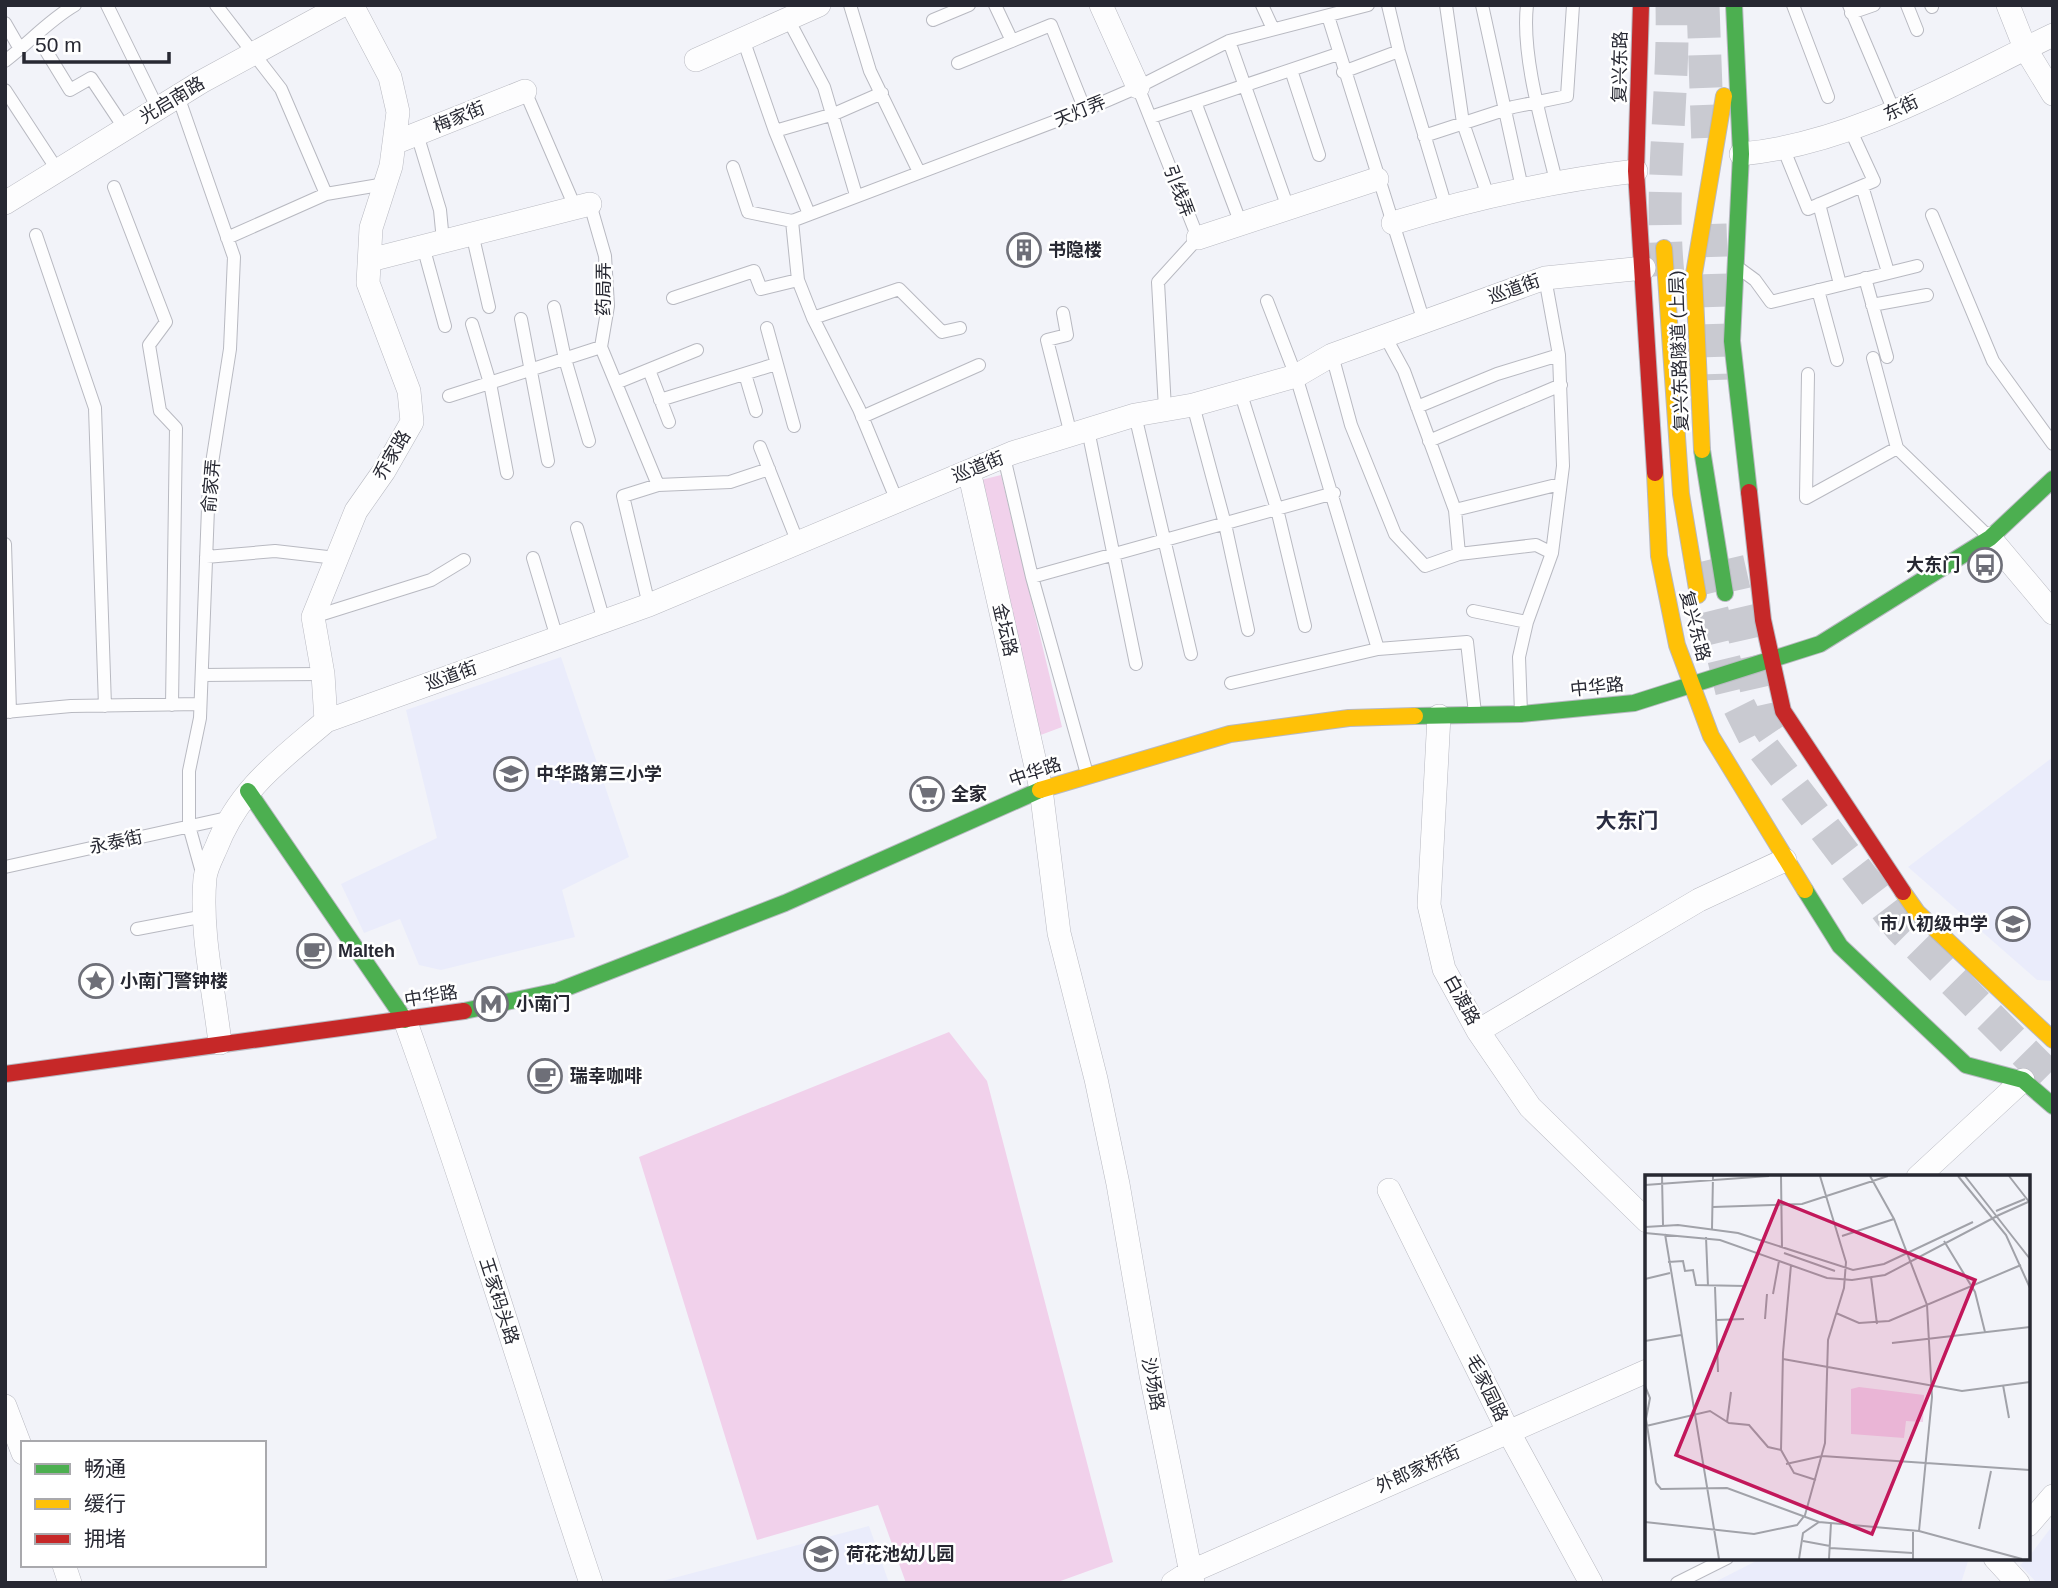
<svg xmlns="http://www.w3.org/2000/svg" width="2058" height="1588" viewBox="0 0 2058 1588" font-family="Arial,'Noto Sans SC',sans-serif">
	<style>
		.built { fill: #eaecfb }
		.green { fill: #f1d1eb }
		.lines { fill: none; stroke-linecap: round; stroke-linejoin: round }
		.secondary-tunnel { stroke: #c9cad1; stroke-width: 33; stroke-dasharray: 33 17; stroke-linecap: butt }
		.lane-casing { stroke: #b8b9c1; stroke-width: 14 }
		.street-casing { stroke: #b8b9c1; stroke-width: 24 }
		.fast-casing { stroke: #b8b9c1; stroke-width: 18 }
		.slow-casing { stroke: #b8b9c1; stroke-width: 18 }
		.jam-casing { stroke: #b8b9c1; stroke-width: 18 }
		.lane { stroke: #fdfdfe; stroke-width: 12 }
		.street { stroke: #fdfdfe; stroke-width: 23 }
		.fast { stroke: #4caf50; stroke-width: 16 }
		.slow { stroke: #ffc107; stroke-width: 16 }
		.jam { stroke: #c62828; stroke-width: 16 }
		.labels { text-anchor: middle; stroke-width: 5; stroke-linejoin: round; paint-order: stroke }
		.street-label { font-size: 18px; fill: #272832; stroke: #fff }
		.poi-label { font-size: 18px; font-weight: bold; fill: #272832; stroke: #fff; text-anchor: start }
		.quarter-label { font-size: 21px; font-weight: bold; fill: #292c41; stroke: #fff }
		.inset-road { fill: none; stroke: #a1a2a9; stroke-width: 2 }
		.view { fill: #c2185b; fill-opacity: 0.15; stroke: #c2185b; stroke-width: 3.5 }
		.inset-edge { fill: none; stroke: #272832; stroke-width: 3.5 }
	</style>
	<rect width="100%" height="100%" fill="#f2f3f9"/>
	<path class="built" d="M561,657L629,857L562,890L575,937L441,970L419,965L400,919L364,933L341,884L437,838L406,710Z
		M2053,757V981L2037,980L1908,867Z
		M2053,1525V1583H2037L2020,1565L2028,1558Z
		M869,1526L889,1583H655Z
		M1762,1558H1969L1961,1583H1713Z"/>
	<path class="green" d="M1001,475L1062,727L1038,736L981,480Z
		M949,1032L987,1081L1113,1562L1055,1583H906L878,1505L757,1540L639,1157Z"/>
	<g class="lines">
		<path class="secondary-tunnel" d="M1703,5L1708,146
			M1710,224L1715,380
			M1668,275C1659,186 1674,95 1672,5
			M1727,559L1763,718L1773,733
			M1700,562L1732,692L1754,736L1900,927L2053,1081"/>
		<g class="lane-casing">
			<path id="lane" d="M107,5L158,109
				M216,5L281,89L326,194
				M850,5L870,71L919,172
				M995,5L1012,41
				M1262,5L1273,29
				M1388,5L1399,51L1446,207
				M1446,5L1463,123L1488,196
				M1482,5L1522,188
				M1527,5C1521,57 1544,131 1556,181
				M1793,5L1828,97
				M1849,5L1894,111
				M1907,5L1917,30
				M1931,5L1932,7
				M1851,13L1874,5
				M1328,16L1424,322
				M788,19L824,87L856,195
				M933,20L969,5
				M5,23L20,49
				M37,36L70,90L91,78L125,129
				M743,39L775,131L809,214
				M1229,41L1288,208
				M5,61C29,43 49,20 75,5
				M958,63L1051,25L1085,110
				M1291,70L1319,155
				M1343,72L1399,51
				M1138,87L1198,238L1158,282L1165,409
				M5,90L58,171
				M525,91L575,207
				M178,96L234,257L230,349L209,482L200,718L189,771V826L203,876
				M1195,102L1241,224
				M1151,117L1338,54
				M775,131L834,114L882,93
				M417,134L440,210L443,241
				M1424,136L1513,107L1567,96L1573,5
				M1784,150L1808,209L1874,181L1850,129
				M733,167L748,212L792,221L1085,110L1138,87L1229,41L1368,5
				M1862,186L1888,272
				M114,187L166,322L149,345L160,411L176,428L172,705
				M590,204L605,256L608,306L601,347L658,485L623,496L649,605
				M1819,204L1840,284
				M1932,215L1993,361L2053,444
				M792,221L798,280L813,318L859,409L897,501
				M472,233L489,307
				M36,235L95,408L105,706
				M227,238L326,194L385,184
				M423,246L445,326
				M1740,269L1755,280L1771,302L1917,266
				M1865,278L1887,357
				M1818,290L1837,360
				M673,298L754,271L761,289L798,280
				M1267,301L1296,376L1378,649
				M1872,305L1927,295
				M554,307L565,359L589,441
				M1063,313L1067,335L1047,340L1071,435
				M813,318L899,289L942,332L960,328
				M521,319L548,461
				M472,324L490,383L507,473
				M767,328L794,426
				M1385,336L1404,371L1455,510L1459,554
				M1332,355L1351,425L1395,534L1425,566L1459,554L1536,545L1552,553
				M1873,358L1897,448L1990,538
				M649,370L669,422
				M745,374L756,411
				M1808,374L1806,498L1897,448
				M616,383L697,350
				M1240,391L1277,509L1305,626
				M449,396L601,347
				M660,400L776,364
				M1193,405L1225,524L1248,630
				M1417,407L1497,374L1559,355
				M1135,415L1191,654
				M862,417L979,365
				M1088,430L1136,664
				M1429,441L1561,385
				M760,447L798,543
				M1004,457L1032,577L1087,774
				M658,485L730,482L769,469
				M1455,510L1560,484
				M577,528L604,621
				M5,544L10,712
				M206,557L275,551L336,558
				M533,558L557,638
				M1032,577L1334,493
				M1473,611L1527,622
				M313,617L431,580L464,560
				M202,675L323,674
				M1231,683L1378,649L1467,642L1475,713
				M5,712L71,706L200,704
				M1521,713L1519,657L1527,622L1552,553L1563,466L1559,355L1545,278
				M5,867L227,818
				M137,929L205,916
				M1677,1583L1727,1558"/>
		</g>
		<g class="street-casing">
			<path id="street" d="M1101,5L1138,87
				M2008,5L2025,48L2053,94
				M696,60L819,5
				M394,143L525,91
				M1741,154C1852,144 1953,83 2053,35
				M5,203L201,82L343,5
				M1393,223C1473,198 1552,181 1636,171
				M1198,238L1377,179
				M370,260L590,204
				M969,471L1041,789L1059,933L1096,1079L1118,1184L1151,1375L1193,1583
				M1990,538L2053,613
				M1439,716L1429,905L1444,969L1478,1031L1530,1107L1647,1221
				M326,721L649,605L1012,453L1135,415L1193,405L1296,376L1332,355L1545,278L1644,268
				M405,1020C472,1206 528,1395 591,1583
				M1478,1031L1699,900L1785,860
				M220,1043C214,990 200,932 205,878C206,868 212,857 216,848C239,789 279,761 326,721L323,674L313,617L356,511L384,471L412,422L409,391L368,283L371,228L391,166L398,112L390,77L352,5
				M1918,1177L2023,1080
				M1389,1190L1507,1429L1591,1583
				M5,1406L23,1453
				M2028,1525L2053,1496
				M1995,1558L2018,1583
				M64,1565L70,1583
				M1173,1583L1190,1572L1647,1371"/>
		</g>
		<g class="fast-casing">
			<path id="fast" d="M1734,5L1741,154L1732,341L1749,492
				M1702,450L1725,593
				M1415,716L1521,714L1634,703L1820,644L1990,538L2053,479
				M248,791L405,1020
				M1805,890L1840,946L1966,1065L2023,1080L2053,1106
				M464,1011L558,991L785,903L1040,790"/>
		</g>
		<g class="slow-casing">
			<path id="slow" d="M1664,248L1681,494L1698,595
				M1702,450L1694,274L1724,96
				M1655,473L1659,556L1677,645L1711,736L1805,890
				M1040,790L1230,734L1349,718L1415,716
				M1903,892L1917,912L2053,1040"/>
		</g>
		<g class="jam-casing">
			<path id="jam" d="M1641,5L1636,171L1655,473
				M1749,492L1763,620L1783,711L1903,892
				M5,1074L464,1011"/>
		</g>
		<use href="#lane" class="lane"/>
		<use href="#street" class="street"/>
		<use href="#fast" class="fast"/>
		<use href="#slow" class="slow"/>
		<use href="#jam" class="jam"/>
	</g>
	<defs>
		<g id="building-ring" transform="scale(1.75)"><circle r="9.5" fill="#fff" stroke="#6e6f78" stroke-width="1.5"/><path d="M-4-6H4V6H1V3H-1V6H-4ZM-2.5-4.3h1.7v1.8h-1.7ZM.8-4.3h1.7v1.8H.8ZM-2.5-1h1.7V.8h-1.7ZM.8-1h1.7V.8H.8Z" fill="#6e6f78"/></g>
		<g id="bus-ring" transform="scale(1.75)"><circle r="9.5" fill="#fff" stroke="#6e6f78" stroke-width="1.5"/><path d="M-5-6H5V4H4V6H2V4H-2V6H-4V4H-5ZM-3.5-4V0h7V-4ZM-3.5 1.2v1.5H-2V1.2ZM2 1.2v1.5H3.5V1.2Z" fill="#6e6f78"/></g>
		<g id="school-ring" transform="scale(1.75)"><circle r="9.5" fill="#fff" stroke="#6e6f78" stroke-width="1.5"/><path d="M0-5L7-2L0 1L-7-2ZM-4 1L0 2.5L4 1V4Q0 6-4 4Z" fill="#6e6f78"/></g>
		<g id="supermarket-ring" transform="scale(1.75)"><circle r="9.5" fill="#fff" stroke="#6e6f78" stroke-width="1.5"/><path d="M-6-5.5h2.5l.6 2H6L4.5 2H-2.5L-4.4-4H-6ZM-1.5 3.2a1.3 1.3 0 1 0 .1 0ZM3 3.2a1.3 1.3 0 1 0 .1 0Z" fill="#6e6f78"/></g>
		<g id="cafe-ring" transform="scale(1.75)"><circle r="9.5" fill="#fff" stroke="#6e6f78" stroke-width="1.5"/><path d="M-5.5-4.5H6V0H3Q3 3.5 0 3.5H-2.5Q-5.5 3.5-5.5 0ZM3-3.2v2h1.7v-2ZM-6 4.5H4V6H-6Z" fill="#6e6f78"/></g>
		<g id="sight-ring" transform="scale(1.75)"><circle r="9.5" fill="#fff" stroke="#6e6f78" stroke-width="1.5"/><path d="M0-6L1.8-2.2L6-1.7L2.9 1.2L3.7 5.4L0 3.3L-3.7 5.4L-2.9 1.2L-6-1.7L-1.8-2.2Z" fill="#6e6f78"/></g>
		<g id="metro-ring" transform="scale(1.75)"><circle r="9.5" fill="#fff" stroke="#6e6f78" stroke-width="1.5"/><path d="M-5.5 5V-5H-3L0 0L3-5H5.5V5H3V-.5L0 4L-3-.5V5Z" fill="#6e6f78"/></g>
	</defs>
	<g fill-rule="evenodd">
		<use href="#building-ring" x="1024" y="250"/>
		<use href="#bus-ring" x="1985" y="565"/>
		<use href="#school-ring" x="511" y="774"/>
		<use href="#supermarket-ring" x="927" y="794"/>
		<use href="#school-ring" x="2013" y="924"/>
		<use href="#cafe-ring" x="314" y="951"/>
		<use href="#sight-ring" x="96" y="981"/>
		<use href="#metro-ring" x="491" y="1004"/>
		<use href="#cafe-ring" x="545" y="1076"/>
		<use href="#school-ring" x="821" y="1554"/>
	</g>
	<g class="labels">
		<g class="street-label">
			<text transform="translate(1620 67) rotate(-89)" y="6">复兴东路</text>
			<text transform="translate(172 100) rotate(-31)" y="6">光启南路</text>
			<text transform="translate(1901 108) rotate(-26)" y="6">东街</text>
			<text transform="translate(1080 111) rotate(-22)" y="6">天灯弄</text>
			<text transform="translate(459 117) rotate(-22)" y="6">梅家街</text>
			<text transform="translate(1179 191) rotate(69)" y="6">引线弄</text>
			<text transform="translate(604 289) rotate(-90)" y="6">药局弄</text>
			<text transform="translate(1514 289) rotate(-20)" y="6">巡道街</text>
			<text transform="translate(1679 351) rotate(-92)" y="6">复兴东路隧道 (上层)</text>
			<text transform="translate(392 455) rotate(-59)" y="6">乔家路</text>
			<text transform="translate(978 467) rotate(-22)" y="6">巡道街</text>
			<text transform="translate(211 486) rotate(-85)" y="6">俞家弄</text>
			<text transform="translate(1695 626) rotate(75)" y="6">复兴东路</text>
			<text transform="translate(1005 630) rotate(77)" y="6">金坛路</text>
			<text transform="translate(451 676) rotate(-20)" y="6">巡道街</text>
			<text transform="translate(1597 687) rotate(-6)" y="6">中华路</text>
			<text transform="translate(1035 772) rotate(-19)" y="6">中华路</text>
			<text transform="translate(116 842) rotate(-12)" y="6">永泰街</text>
			<text transform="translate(431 996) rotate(-9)" y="6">中华路</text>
			<text transform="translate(1462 1000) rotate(61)" y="6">白渡路</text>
			<text transform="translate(499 1301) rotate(72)" y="6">王家码头路</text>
			<text transform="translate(1153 1384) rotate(79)" y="6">沙场路</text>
			<text transform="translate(1487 1388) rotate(64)" y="6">毛家园路</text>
			<text transform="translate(1418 1469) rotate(-24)" y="6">外郎家桥街</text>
		</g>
		<g class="poi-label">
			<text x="1048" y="256">书隐楼</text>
			<text x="1960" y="571" text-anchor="end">大东门</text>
			<text x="536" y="780">中华路第三小学</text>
			<text x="951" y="800">全家</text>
			<text x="1988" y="930" text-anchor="end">市八初级中学</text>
			<text x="338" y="957">Malteh</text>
			<text x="120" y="987">小南门警钟楼</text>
			<text x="516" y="1010">小南门</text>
			<text x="570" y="1082">瑞幸咖啡</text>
			<text x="846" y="1560">荷花池幼儿园</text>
		</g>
		<g class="quarter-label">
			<text x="1627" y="828">大东门</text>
		</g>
	</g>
	<g transform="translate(1645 1175)">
		<rect width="385" height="385" fill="#f2f3f9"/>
		<path d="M214,212L279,220L278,247L261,246L259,263L206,259V214Z" fill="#f1d1eb"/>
		<path class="inset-road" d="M17,1L18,50M136,1L137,73M225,1L249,44L282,130L287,222L274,356M313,1L361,60L385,113M320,1L385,84M364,1L385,28M0,10L124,1M68,32L157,29L243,1M351,36L380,24M354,40L383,27M0,52L33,50L93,58L208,95L239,89L328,47M67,54L68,1M0,58L75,65L182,103L207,105L240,100L354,40M20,59L74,384M197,61L249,44M61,62L63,111M299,66L330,117L340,157M139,78L190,96M23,87L38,86L40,96L48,95L51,110L100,111M226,102L232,149M0,104L25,98M70,112L73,197M128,119L134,86M191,138L214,148L244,146L376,90M120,144L122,119M71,145L99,144M0,166L36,160M247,168L385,152M138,184L317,216L385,207M358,210L364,243M0,211L5,223L1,244L11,308M82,247L86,217M1,251L65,236L84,248L104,250L123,272L136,275L149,298L171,305M136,275L138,178L146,90M141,289L177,281L385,295M11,308L16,314L82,313L174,347L274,356L377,384M0,347L109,359L152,350L160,340L180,268L183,165L199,113L201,87L175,1M334,354L346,296M268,355V384M158,366L185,371M185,373L268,378M154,384L158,358L174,347M184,384L186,348"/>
		<path class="view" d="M134,26L330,105L227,359L31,280Z"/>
		<rect width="385" height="385" class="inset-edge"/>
	</g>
	<rect width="2058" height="1588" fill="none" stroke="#272832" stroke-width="14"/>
	<rect x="21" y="1441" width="245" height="126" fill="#ffffff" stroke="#a9a9ad" stroke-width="2"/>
	<rect x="35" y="1464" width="35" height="10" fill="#4caf50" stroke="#a9a9ad" stroke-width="2"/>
	<text x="84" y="1476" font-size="21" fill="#272832">畅通</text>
	<rect x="35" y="1499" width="35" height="10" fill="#ffc107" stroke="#a9a9ad" stroke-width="2"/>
	<text x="84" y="1511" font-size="21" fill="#272832">缓行</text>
	<rect x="35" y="1534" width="35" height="10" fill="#c62828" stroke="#a9a9ad" stroke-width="2"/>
	<text x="84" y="1546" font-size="21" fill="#272832">拥堵</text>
	<path d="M24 52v10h145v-10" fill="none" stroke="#272832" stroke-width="3.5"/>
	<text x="35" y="52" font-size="21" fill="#272832" stroke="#ffffff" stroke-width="5" paint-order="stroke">50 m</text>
</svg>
